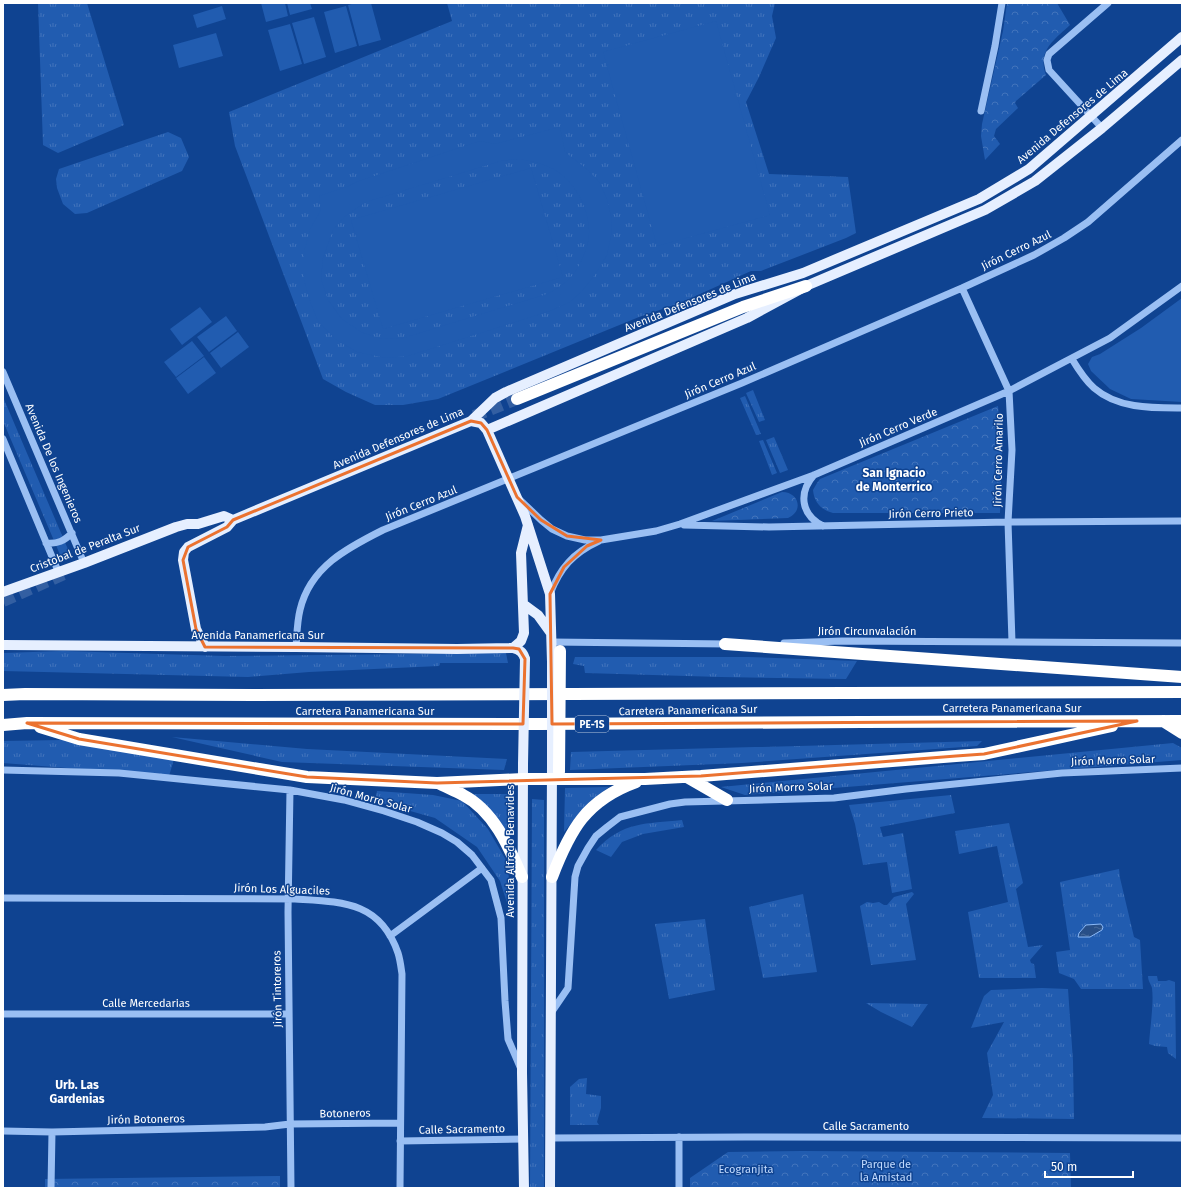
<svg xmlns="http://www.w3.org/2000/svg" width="1185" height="1191" viewBox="0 0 1185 1191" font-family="'Fira Sans',sans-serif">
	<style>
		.grass { fill: url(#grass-tufts) }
		.park { fill: url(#park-crowns) }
		.pitch { fill: #215cb0; fill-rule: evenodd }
		.water { fill: url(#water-ripples); stroke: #8bb9f7 }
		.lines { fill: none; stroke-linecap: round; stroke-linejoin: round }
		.highway-tunnel { stroke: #335fa2; stroke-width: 12; stroke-dasharray: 12 6; stroke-linecap: butt }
		.minor { stroke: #9abff3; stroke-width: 7 }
		.major { stroke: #e6efff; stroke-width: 10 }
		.highway { stroke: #fff; stroke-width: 12 }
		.major-bridge { stroke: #e6efff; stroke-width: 10 }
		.highway-bridge { stroke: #fff; stroke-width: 12 }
		.marked { fill: none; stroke: #eb7230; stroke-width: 3; stroke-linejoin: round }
		.labels { text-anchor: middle; stroke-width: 3; stroke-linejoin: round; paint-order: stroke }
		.shield { fill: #0f4391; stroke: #b7c7de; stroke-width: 1 }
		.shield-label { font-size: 10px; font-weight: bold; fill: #fff }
		.street-label { font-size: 11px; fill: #fff; stroke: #0f4391 }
		.park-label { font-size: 11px; fill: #c1dafe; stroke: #0f4391 }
		.neighbourhood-label { font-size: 12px; font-weight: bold; fill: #fff; stroke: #0f4391 }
	</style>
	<defs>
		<pattern id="grass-tufts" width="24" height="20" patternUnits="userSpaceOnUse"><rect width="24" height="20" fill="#215cb0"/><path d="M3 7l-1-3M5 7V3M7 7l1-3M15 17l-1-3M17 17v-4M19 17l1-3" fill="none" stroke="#4274bc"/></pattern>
		<pattern id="park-crowns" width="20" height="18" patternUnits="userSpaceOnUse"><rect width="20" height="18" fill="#215cb0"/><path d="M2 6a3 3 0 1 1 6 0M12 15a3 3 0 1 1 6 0" fill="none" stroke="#4274bc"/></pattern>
		<pattern id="water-ripples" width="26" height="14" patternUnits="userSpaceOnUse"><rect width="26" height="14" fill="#284f88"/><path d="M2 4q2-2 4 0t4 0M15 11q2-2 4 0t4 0" fill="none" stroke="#48699a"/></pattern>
	</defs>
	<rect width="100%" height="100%" fill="#0f4391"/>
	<path class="grass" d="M38,3H87L124,125L58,153L43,145Z
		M447,3H775L772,16L776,38L759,77L746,102L769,174L848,177L856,233L846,238L761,271H751L680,303L639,317L438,399L403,405H375L346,392L323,379L235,146L229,112L452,21Z
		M168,132L181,138L189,157L182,171L87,213L75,214L63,204L57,188L56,179L59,169Z
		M753,390L765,420L759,422L746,393Z
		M745,396L761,434L756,435L740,398Z
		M3,397L70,554L61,557L3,421Z
		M774,437L788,470L780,473L766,440Z
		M763,440L777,473L772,475L759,441Z
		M63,651L225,656L506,653L508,663H440L439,666L309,672L248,677L3,671V653Z
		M575,657H748L857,661L846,679L721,677L585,673L584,666L573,664Z
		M172,737L307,749L507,759L504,770L282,762Z
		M63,740L174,759L169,776L3,763V741Z
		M982,741L977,746L742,763L570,770L571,752Z
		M1173,743L1182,748V760L745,795L721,787Z
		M609,787L588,803L564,832L565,788Z
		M377,791L433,795L462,801L488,829L506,860L511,890V915L500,881L477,847L435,818L375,801Z
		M472,794H511L510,841C498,820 493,809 472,794Z
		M951,795L955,813L880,827L883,837L903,833L912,889L892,893L887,862L863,865L855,824L849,805Z
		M532,799L544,800V1188H530Z
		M682,820L684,827L643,834L622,842L611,857L596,850C623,821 646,824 682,820Z
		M1009,823L1023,883L1016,889L1028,947L1043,945L1030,960L1031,963L1034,964L1036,978H979L968,912L1008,902L997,846L959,854L955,831Z
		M1119,869L1120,878L1134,937L1140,940L1143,989H1081L1074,979L1059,973L1056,952L1070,950L1060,882Z
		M912,892L914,894L906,904L916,960L871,965L860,906L867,902L873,903L879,902L884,905H887L894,897Z
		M803,894L817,972L763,978L749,907Z
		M705,919L715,990L669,999L655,924Z
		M1148,976H1157L1158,981H1166L1169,980L1175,982L1176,1059L1168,1053L1167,1047L1155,1046L1149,1044C1150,1028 1154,1003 1152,988C1151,984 1148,981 1148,976Z
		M1042,988L1068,989L1073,1061L1074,1119L982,1118L993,1095L987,1053L1004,1022L971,1028L984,996L991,990Z
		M866,1003L928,1004L912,1027L881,1012Z
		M587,1078L586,1094L601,1096V1108L597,1122L599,1125H570V1087L579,1079Z"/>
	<path class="park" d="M1007,3H1057L1070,25C1054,40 1037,51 1046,75L1016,101L1015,103L1018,108L996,129L994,136L1000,144L985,160L981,136L982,124L1003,31Z
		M998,406L1002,453L1000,513H833C821,510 814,502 813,490L817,483L820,479Z
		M782,492C799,492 804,511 788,518L712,521Z
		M802,1151L1070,1153L1071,1188H690V1178L728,1152Z
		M280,1176V1188H45V1179Z"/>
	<path class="pitch" d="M261,3H285L288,16L266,22Z
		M287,3H310L312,9L290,15Z
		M355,3H371L381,40L359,46L348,5Z
		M222,6L226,19L197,28L193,15Z
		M346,6L357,46L335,53L324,12Z
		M314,17L326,57L304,64L292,23Z
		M716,21L770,215L657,246L603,52Z
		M290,24L302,64L280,71L268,30Z
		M216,33L223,56L179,68L173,45Z
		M560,127L565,152L588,170L599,182L607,199L612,220L611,236L607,255L594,276L582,291L570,302L550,311L408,356L386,358L357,352L335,339L318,321L311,304L304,280V252L310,229L321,210L319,196L346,187L359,181L480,141L495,144ZM516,159C527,160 538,162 549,167C577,179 597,220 586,249C583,258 578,269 572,276C565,284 556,289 547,294L400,339L378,338L361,332L342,319L328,300L321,279L323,258L333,230L344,217L366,202L501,161Z
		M531,168L563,277L383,329L351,220Z
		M1182,298V402L1131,399L1110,389L1091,371L1088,364L1092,357L1100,354L1141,328Z
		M200,307L212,322L182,345L170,329Z
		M226,316L237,331L209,352L197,337Z
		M238,332L249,347L221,368L210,353Z
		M192,341L204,356L176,377L164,362Z
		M204,357L216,373L188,394L176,378Z"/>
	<path class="water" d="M1101,924L1103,927L1102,930L1090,937H1078L1079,933L1086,925Z"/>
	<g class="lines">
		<path class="highway-tunnel" d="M474,416L517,399
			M3,601L64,574"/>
		<path class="minor" d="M981,111L995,46L1002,3
			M1102,128L1049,70L1047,60L1049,54L1108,3
			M962,288L1009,391L1012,450L1008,522L1012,642
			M1072,359C1078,369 1085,380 1094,388C1118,409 1153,408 1182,408
			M3,372L84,563
			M3,439L58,571
			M814,475C798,493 801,515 823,526
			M520,500L541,520L552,529L567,536L585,540H601L656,531L680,524L814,475L1009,391L1110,338L1182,286
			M684,525L769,527L1008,522L1182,521
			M46,543C58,544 64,541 72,533
			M550,594C560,568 573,553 599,541
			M552,642L728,644
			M784,643L842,641L1182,643
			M296,647C297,635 297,622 300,610C310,567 347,548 383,530L742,383L962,288L1034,255L1064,238L1088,222L1182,140
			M3,770L119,773L290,790L344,800L384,811L417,822L442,833L457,842L472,855L491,880L501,918L505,1001L508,1039L521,1069
			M290,790L288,912L291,1188
			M3,898L295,899C342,902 380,901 398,953C400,959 401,967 402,974L400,1188
			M390,936L482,868
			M551,1013L568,988L575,877L578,866L588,848L596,836L607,827L620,817L670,804L685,802L834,798L906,789L1062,773L1182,768
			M3,1014H289
			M3,1131L52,1132L265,1127L290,1124L400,1123
			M550,1138L745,1137L1182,1138
			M400,1141L524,1139
			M51,1188L52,1132
			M679,1188V1137"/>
		<path class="major" d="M471,421L481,423L487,430L525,516L550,594L552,662
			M487,430L747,318L806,286L985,210L1035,181L1102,128L1182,60
			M3,592L84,563L176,527L187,524H198L224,516L233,520L471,421L495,398L506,392L735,294L803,273L979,199L1029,169L1182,37
			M523,604L538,615L551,633
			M3,645L296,647L457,649L513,648C520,650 523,652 525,659
			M205,647L196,629L183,560L184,552L188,547L227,527L233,520
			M513,648L521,641L524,633L521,553L528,525
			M523,764L522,1073L524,1188
			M550,1188L552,766"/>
		<path class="highway" d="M517,399L743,307L806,286
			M725,644L1182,677
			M3,695L25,694L254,695L1182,692
			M1163,721L1182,733
			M3,725L27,723L542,724L862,722L1182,721
			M40,727L79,739L307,777L437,783L523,779H645L701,776L956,756L984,754L1112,726
			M687,777L727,800
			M440,784C448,788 456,791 463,795C494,811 509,847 522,877
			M552,877C570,830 586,800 636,782"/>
		<path class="major-bridge" d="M523,764L525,659
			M552,766V662"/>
		<path class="highway-bridge" d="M559,772L560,651"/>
	</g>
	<path class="marked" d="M471,421L481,423L487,430L517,497L541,520L567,536L601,540L587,546L564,567L550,594L552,724L1137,721L984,754L956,756L701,776L437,783L307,777L79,739L27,723L523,724L525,659L519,649L513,648L205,647L196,629L183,560L188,547L227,527L233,520Z"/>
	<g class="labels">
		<rect class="shield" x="575" y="716" width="34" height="16" rx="3"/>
		<g class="shield-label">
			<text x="592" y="728">PE-1S</text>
		</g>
		<g class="street-label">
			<text transform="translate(1072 116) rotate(-40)" y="4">Avenida Defensores de Lima</text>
			<text transform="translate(1016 250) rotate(-26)" y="4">Jirón Cerro Azul</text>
			<text transform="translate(690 302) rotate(-22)" y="4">Avenida Defensores de Lima</text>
			<text transform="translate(720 380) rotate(-23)" y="4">Jirón Cerro Azul</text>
			<text transform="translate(898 427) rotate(-23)" y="4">Jirón Cerro Verde</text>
			<text transform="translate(398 438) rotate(-23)" y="4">Avenida Defensores de Lima</text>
			<text transform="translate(998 460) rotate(-89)" y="4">Jirón Cerro Amarilo</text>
			<text transform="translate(54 463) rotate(67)" y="4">Avenida De los Ingenieros</text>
			<text transform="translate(421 503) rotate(-22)" y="4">Jirón Cerro Azul</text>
			<text transform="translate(931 513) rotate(-1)" y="4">Jirón Cerro Prieto</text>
			<text transform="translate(85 548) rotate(-21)" y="4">Cristobal de Peralta Sur</text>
			<text x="867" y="635">Jirón Circunvalación</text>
			<text x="258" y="639">Avenida Panamericana Sur</text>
			<text x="1012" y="712">Carretera Panamericana Sur</text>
			<text transform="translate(688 710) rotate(-1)" y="4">Carretera Panamericana Sur</text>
			<text x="365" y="715">Carretera Panamericana Sur</text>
			<text transform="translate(1113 760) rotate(-2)" y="4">Jirón Morro Solar</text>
			<text transform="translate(791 787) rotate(-2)" y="4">Jirón Morro Solar</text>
			<text transform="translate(371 798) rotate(15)" y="4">Jirón Morro Solar</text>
			<text transform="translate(510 851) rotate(-90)" y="4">Avenida Alfredo Benavides</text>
			<text transform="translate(282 889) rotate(2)" y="4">Jirón Los Alguaciles</text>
			<text transform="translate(277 989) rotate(-91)" y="4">Jirón Tintoreros</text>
			<text x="146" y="1007">Calle Mercedarias</text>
			<text transform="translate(345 1113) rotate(-1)" y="4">Botoneros</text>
			<text transform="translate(146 1119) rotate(-1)" y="4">Jirón Botoneros</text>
			<text x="866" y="1130">Calle Sacramento</text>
			<text transform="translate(462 1129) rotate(-1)" y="4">Calle Sacramento</text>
		</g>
		<g class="park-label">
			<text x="886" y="1168">Parque de<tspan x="886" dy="13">la Amistad</tspan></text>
			<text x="746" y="1173">Ecogranjita</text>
		</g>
		<g class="neighbourhood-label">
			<text x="894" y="477">San Ignacio<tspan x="894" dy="14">de Monterrico</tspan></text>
			<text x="77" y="1089">Urb. Las<tspan x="77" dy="14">Gardenias</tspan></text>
		</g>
	</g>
	<rect width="1185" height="1191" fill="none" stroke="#ffffff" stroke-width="8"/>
	<path d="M1045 1171v6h88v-6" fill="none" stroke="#ffffff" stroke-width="2"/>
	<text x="1051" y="1171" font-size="12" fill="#ffffff" stroke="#0f4391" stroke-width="3" paint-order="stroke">50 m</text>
</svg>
